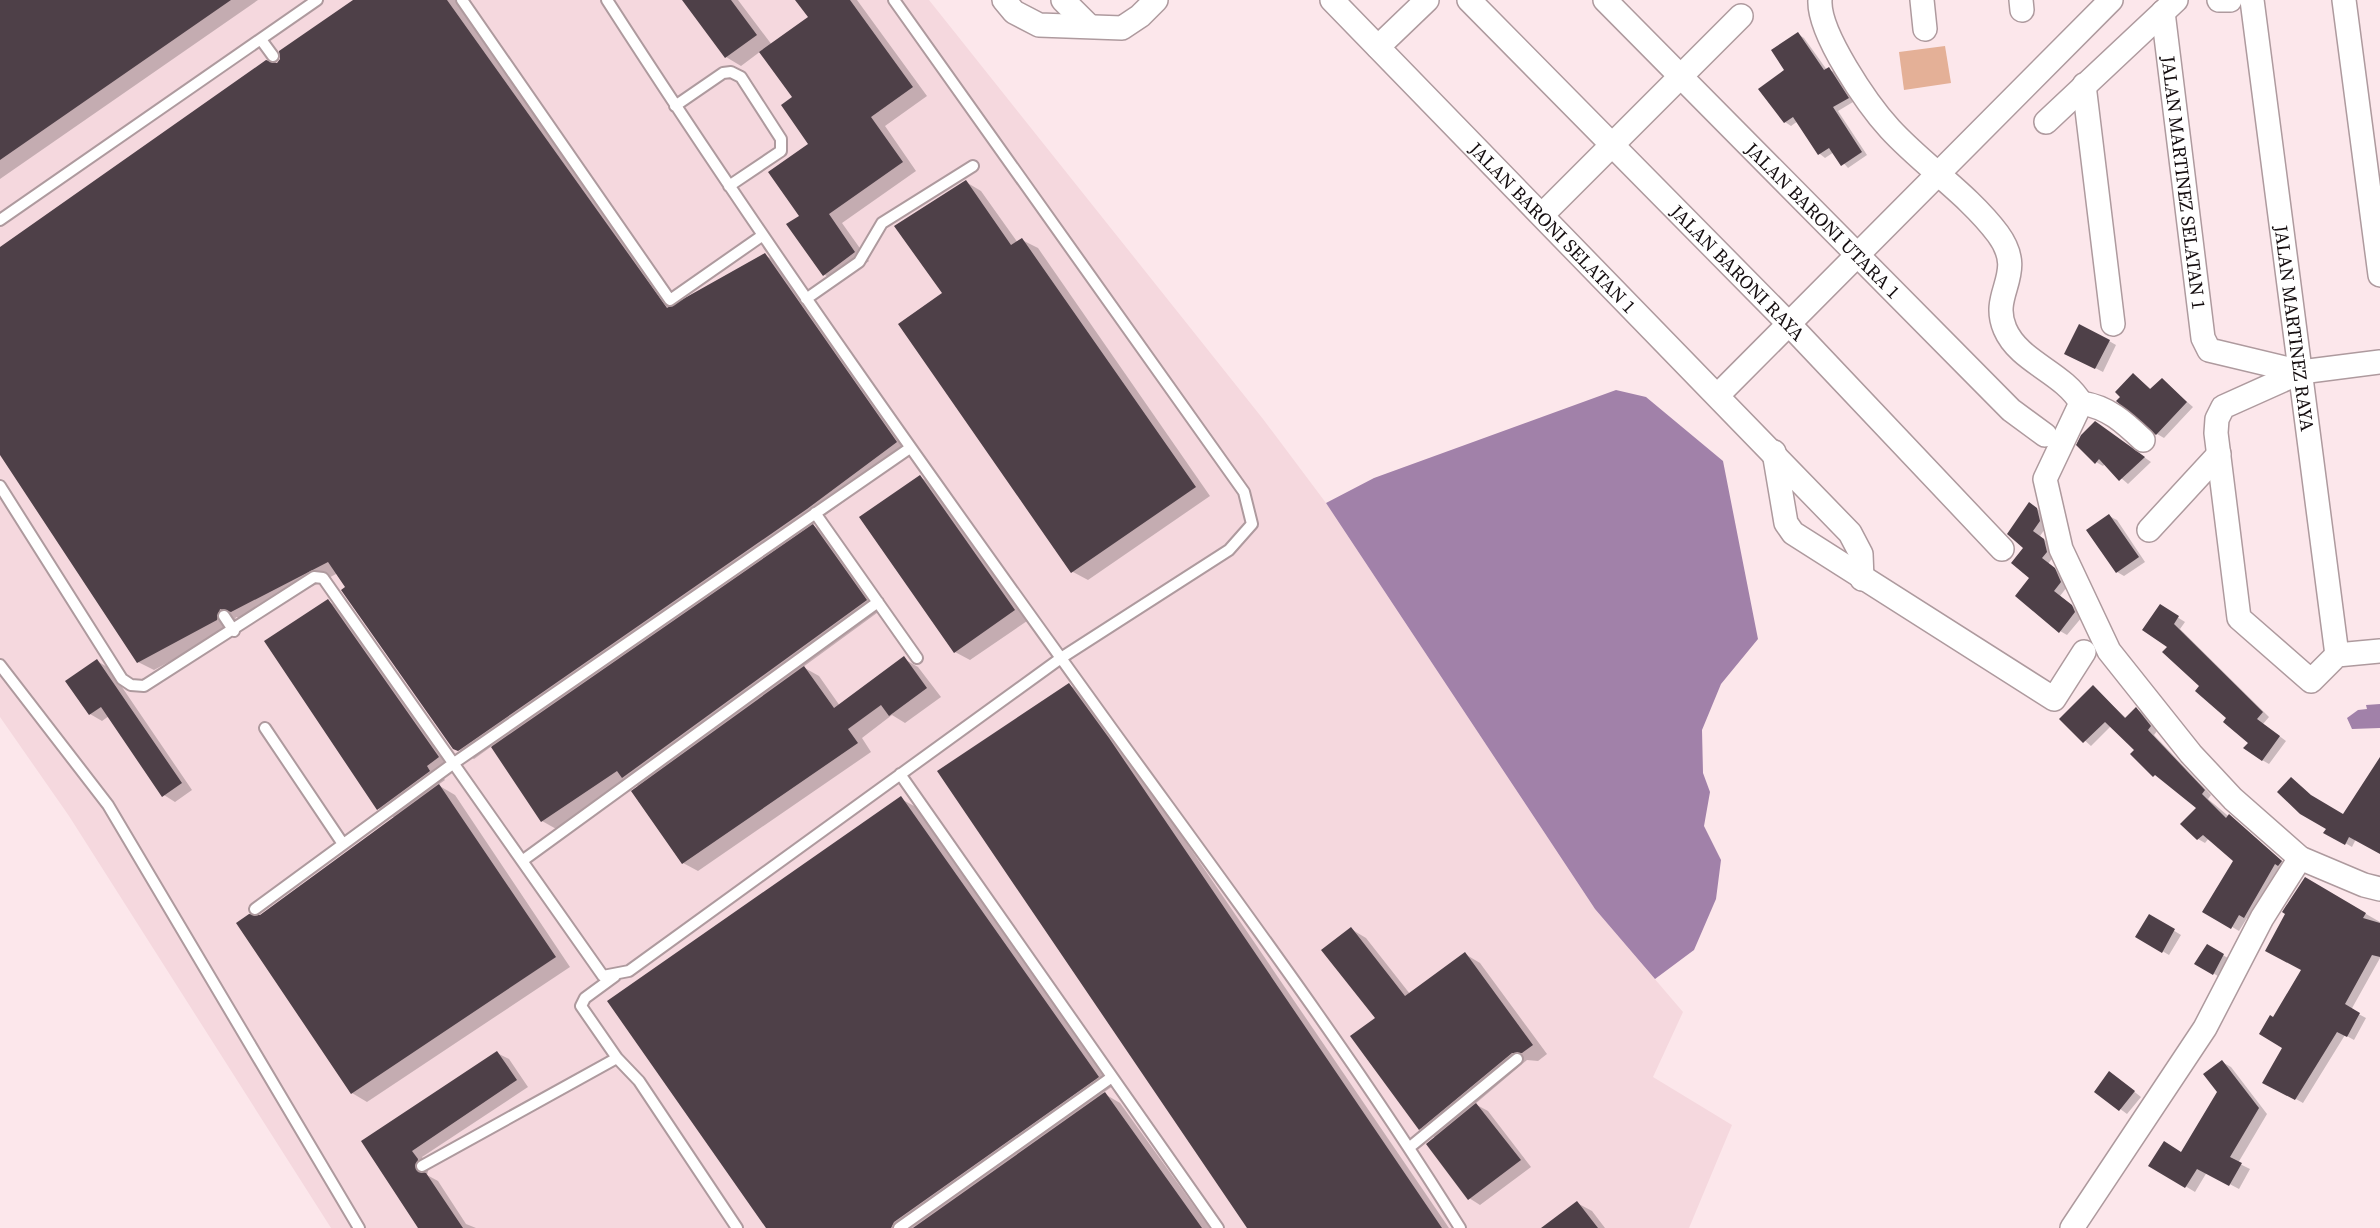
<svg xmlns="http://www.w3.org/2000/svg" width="2380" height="1228" viewBox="0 0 2380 1228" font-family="'Source Serif 4',serif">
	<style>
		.built { fill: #f5d8de }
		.green { fill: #e4b097 }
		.water { fill: #a181a9 }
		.shadow { fill: #0003 }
		.building { fill: #4e4048 }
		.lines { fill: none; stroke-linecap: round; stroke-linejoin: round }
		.service-casing { stroke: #ae9a9e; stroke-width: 14 }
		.minor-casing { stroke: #ae9a9e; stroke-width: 26 }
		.service { stroke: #fff; stroke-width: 10 }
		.minor { stroke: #fff; stroke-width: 23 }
		.labels { text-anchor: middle; stroke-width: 7; stroke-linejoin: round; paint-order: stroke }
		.street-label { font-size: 19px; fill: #150e10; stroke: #fff }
	</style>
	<rect width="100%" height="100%" fill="#fce7eb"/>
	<path class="built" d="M0,0H929L1263,419L1326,503L1595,909L1683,1012L1653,1077L1732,1125L1689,1228H331L69,816L0,717Z"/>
	<path class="green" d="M1945,46L1951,83L1904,90L1899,52Z"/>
	<path class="water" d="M1616,390L1646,397L1723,461L1758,639L1721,684L1702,730L1703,773L1710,792L1704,826L1721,860L1716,899L1694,950L1655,979L1595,909L1326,503L1374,478Z
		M2380,704V728L2352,729L2347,718L2358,710L2367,709L2366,705Z"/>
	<path class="shadow" d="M0,0H258L0,179Z
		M356,0H455L674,309L765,255L780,264L912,452L812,525L829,535L881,610L803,667L819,676L840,706L904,659L918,667L941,697L905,723L892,715L862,738L871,752L698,871L683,863L640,787L630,781L558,830L542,821L492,746L474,759L454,747L338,573L247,620L236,617L232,628L154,670L138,662L0,452V249L278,65Z
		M684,0H738L772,45L810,17L803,0H857L927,96L885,126L916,171L842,223L869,261L839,283L825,275L789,225L801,216L811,145L795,97L761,51L741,66L726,57Z
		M1798,34L1804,38L1827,70L1835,72L1853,102L1838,111L1867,155L1848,168L1834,152L1825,158L1820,154L1798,121L1791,126L1785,122L1761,89L1786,70Z
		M966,182L981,191L1018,243L1022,240L1038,248L1210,496L1088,580L1073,572L944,294Z
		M2109,341L2116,345L2103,372L2074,357Z
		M2134,375L2152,390L2162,380L2193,407L2164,438L2157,434Z
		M2103,428L2151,462L2128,484L2105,464L2103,466L2096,462Z
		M920,477L936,486L1030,619L970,660L955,652Z
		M2037,509L2044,514L2047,526L2040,536L2051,545L2054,556L2048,564L2062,574L2067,587L2060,596L2079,611L2082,617L2067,635L2060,631L2032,577L2025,547Z
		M2109,516L2117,520L2145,562L2124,576L2117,572Z
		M328,601L343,610L454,766L441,775L445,780L438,785L455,795L570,967L367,1102L352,1093L260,917L395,818L378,808Z
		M2160,606L2185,622L2180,629L2269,717L2263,724L2286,741L2269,764L2262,760L2169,646Z
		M97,661L109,668L192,790L175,802L164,795L109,716L102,721L90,714L68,681Z
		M1069,685L1085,694L1449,1228H1250Z
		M2093,687L2127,719L2136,709L2143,713L2157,731L2154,735L2211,795L2208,799L2288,866L2252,921L2247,918L2239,931L2205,911L2235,860L2209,838L2205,843L2198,839V808L2111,726L2091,746L2061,719Z
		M2380,773V852L2356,839L2352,847L2326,832L2328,828L2317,801L2344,816Z
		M901,799L916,807L1113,1086L1103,1093L1120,1103L1210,1228H769Z
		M2305,879L2380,922V958L2351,1010L2366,1018L2354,1040L2345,1035L2303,1103L2265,1082L2284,1047L2274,1019L2303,970Z
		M2150,916L2181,935L2169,955L2138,937Z
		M1351,929L1366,938L1410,994L1465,954L1480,963L1547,1054L1538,1061L1527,1060L1475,1104L1488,1111L1531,1167L1480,1205L1469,1198L1436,1138L1420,1128L1377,1018Z
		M2208,946L2231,960L2221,978L2197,963Z
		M497,1053L509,1059L528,1087L422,1157L429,1167L427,1175L438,1181L466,1224L476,1228H420L364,1142Z
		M2222,1062L2231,1067L2267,1114L2238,1163L2250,1169L2239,1189L2207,1172L2195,1192L2151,1165L2182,1154L2219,1092Z
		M2117,1078L2141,1097L2127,1114L2096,1091Z
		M1577,1203L1592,1211L1605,1228H1544Z"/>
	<path class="building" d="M0,0H231L0,160Z
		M353,0H447L667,308L765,253L897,442L807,509L458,751L453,749L341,590L345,587L328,562L231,612L220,609L217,620L137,663L0,455V247L266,60L277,63L280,59L279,51Z
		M682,0H731L757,35L725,58Z
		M795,0H850L913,87L871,117L903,162L829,214L855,252L823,276L786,224L799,216L768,172L808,144L781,105L792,97L759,52L808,17Z
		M1798,32L1824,70L1829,67L1849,98L1833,107L1862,152L1841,166L1829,148L1818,155L1793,117L1784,123L1758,89L1784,70L1771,50Z
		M966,180L1011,245L1022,238L1196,487L1071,573L898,324L942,293L894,226Z
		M2079,324L2110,340L2095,369L2064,354Z
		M2133,373L2150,389L2162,378L2187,402L2156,435L2116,401L2120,397L2115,392Z
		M2095,421L2145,457L2119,481L2099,459L2095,464L2076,445L2081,435Z
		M920,475L1015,610L954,653L859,517Z
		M2029,502L2037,508L2040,521L2033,531L2044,539L2047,552L2042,558L2055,568L2061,582L2054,591L2072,605L2075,612L2059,633L2015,596L2029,578L2011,563L2023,548L2007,534Z
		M2109,514L2139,557L2116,573L2086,530Z
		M813,524L867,600L622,778L617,771L541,822L491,747Z
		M328,599L439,757L427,766L430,771L377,810L264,641Z
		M2160,604L2179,616L2174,624L2263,712L2257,719L2280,736L2262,761L2243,748L2248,743L2223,722L2226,718L2195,691L2199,686L2162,652L2167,647L2142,630Z
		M904,656L927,688L889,716L881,705L848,729L858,743L682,864L631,791L804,666L834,708Z
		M97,659L182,783L162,797L101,707L89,715L65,681Z
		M1069,683L1109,738L1442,1228H1247L937,771Z
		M2093,685L2125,718L2136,707L2151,726L2148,730L2205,790L2202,794L2226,818L2229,814L2282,861L2278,866L2275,864L2244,918L2239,915L2231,929L2202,912L2233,861L2203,835L2197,840L2180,824L2196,808L2155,775L2153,777L2130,754L2134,750L2105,722L2083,743L2059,719Z
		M2380,757V854L2349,837L2345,845L2323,833L2326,829L2300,814L2277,792L2291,777L2311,795L2343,814Z
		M439,784L556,957L351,1094L236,923L249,914L260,915Z
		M901,796L1099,1077L894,1222L891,1228H766L607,1001Z
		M2305,877L2366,913L2363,918L2380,923V957L2372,955L2345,1004L2360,1013L2347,1037L2337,1032L2295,1100L2262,1083L2282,1048L2259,1034L2270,1015L2273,1017L2301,970L2265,951L2285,914L2282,912Z
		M2149,914L2175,929L2162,953L2135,937Z
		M1351,927L1405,996L1465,952L1533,1045L1522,1053H1512L1419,1130L1350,1036L1375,1018L1321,950Z
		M2207,944L2224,954L2213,975L2194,964Z
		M497,1051L517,1080L412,1151L418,1159L416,1170L426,1173L463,1228H418L361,1141Z
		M2222,1060L2259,1108L2230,1157L2242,1163L2229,1186L2197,1169L2185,1188L2148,1166L2164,1141L2181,1152L2217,1092L2203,1074Z
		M2109,1071L2135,1091L2119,1111L2094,1092Z
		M1105,1092L1202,1228H913Z
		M1476,1103L1521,1160L1468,1200L1426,1144Z
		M1577,1201L1598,1228H1541Z"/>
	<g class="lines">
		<g class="service-casing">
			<path id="service" d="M462,0L670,300L763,235
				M607,0C767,249 939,489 1112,729C1231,893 1353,1056 1460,1228
				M262,41L273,56
				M675,106L723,73L731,72L741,77L781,139V151L729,186
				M0,220L317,0
				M806,299L859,262L882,223L973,166
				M0,486L122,679L131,685L144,686L314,577L323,578L603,976L629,971L1061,658L1229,550L1252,524L1244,492L894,0
				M815,513L917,658
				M224,616L234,631
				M0,665L108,805L359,1228
				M265,728L343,844
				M900,774L1218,1228
				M522,861L878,602
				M255,909L454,763L910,448
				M615,976L585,998L581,1006L617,1058
				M1410,1147L1517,1059
				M422,1166L617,1058L639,1081L737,1228
				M899,1228L1112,1077"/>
		</g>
		<g class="minor-casing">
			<g id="minor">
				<path d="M1004,0L1014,12L1039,25L1122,28L1140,16L1156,0"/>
				<path d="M1063,0L1089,26"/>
				<path id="s1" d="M1332,0L1850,533L1861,554L1862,579"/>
				<path id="s2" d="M1469,0L1789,324L2002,549"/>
				<path id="s3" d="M1605,0L2011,410L2045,435"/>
				<path d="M1820,0C1818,33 1868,105 1890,129C1924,166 1968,194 1998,234C2028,275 1989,292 2005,329C2019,362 2063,372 2081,403L2045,479L2061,549L2109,651L2191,754L2233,799L2300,858L2364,885L2380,889"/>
				<path d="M1922,0L1925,29"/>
				<path d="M2021,0L2022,10"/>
				<path d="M2219,0H2230"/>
				<path id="s4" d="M2252,0L2337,655"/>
				<path d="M2344,0L2380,275"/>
				<path id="s5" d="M2163,12L2203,338L2209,350L2301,372"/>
				<path d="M1378,47L1427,0"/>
				<path d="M2084,85L2113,324"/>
				<path d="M2046,122L2176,0"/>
				<path d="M1542,215L1741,16"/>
				<path d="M2380,362L2301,372L2223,407L2217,419L2216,433L2239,618L2311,681L2337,655L2380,651"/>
				<path d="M1719,394L2111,0"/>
				<path d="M2081,403C2108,407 2124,422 2143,440"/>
				<path d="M1774,452L1786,523L1793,533L2054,699L2084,652"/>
				<path d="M2149,530L2219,454"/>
				<path d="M2072,1228L2205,1028L2262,918L2300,858"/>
			</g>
		</g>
		<use href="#service" class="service"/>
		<use href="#minor" class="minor"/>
	</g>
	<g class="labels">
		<g class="street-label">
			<text dy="7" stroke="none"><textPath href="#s5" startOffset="172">JALAN MARTINEZ SELATAN 1</textPath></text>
			<text dy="7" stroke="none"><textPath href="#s3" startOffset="310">JALAN BARONI UTARA 1</textPath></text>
			<text dy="7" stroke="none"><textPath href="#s1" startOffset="317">JALAN BARONI SELATAN 1</textPath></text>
			<text dy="7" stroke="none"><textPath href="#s2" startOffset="383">JALAN BARONI RAYA</textPath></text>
			<text dy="7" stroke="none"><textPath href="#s4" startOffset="331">JALAN MARTINEZ RAYA</textPath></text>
		</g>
	</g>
</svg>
